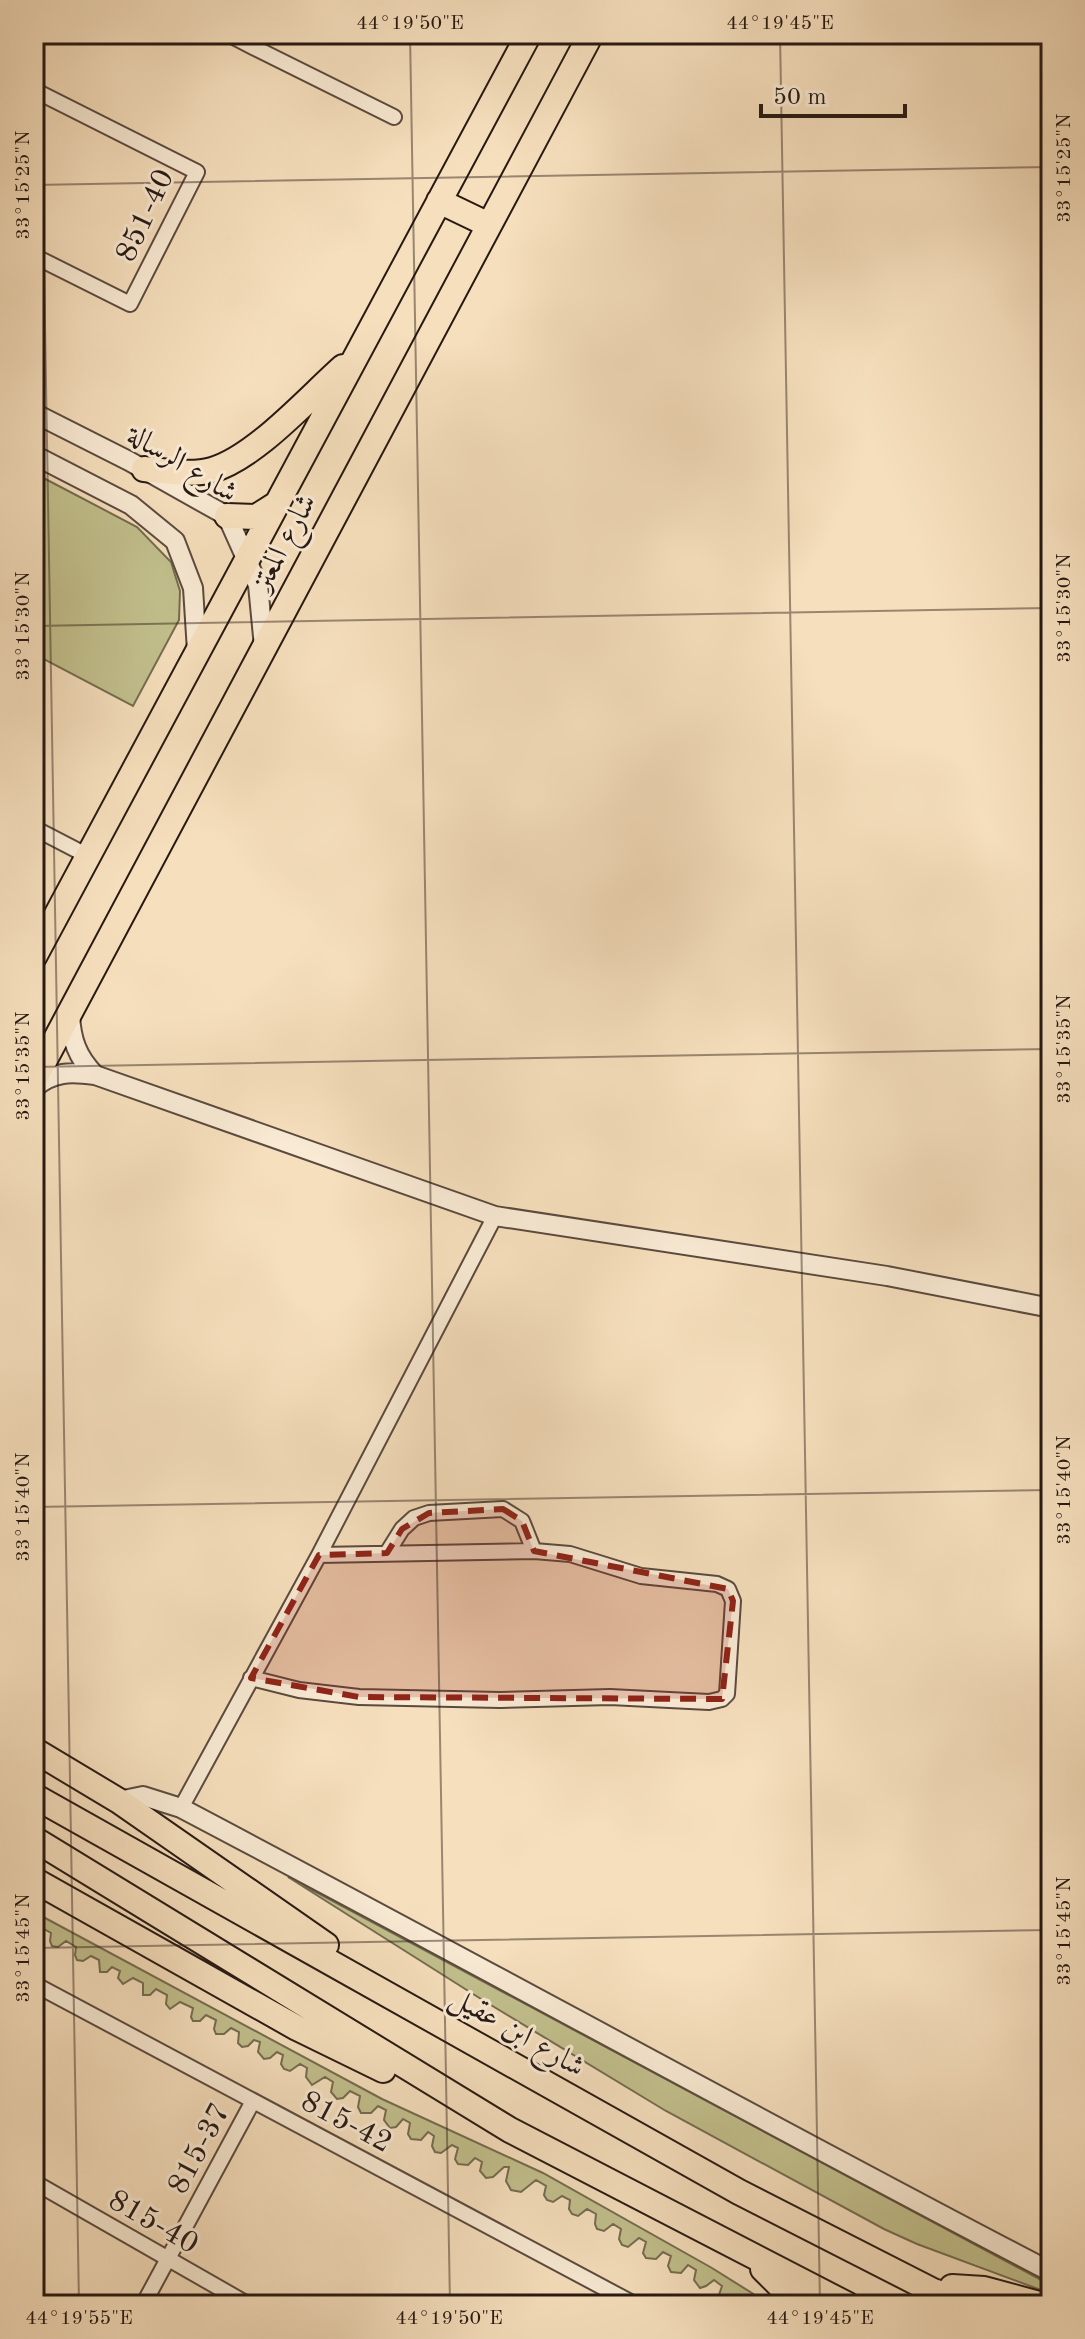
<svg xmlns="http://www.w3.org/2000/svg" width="1085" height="2339" viewBox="0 0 1085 2339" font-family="'Old Standard TT',Amiri,serif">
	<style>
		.green { fill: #c2c08d; stroke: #746c50; stroke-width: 2 }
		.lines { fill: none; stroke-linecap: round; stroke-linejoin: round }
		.minor-casing { stroke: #5b4a3e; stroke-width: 18 }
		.tertiary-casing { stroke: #5b4a3e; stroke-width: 22 }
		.primary-casing { stroke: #271913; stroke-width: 28 }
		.minor { stroke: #f9ead4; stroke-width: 14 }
		.tertiary { stroke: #f9ead4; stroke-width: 18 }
		.primary { stroke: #f6dfbd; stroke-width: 24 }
		.marked { fill: #8f2418; fill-opacity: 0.2; stroke: #8f2418; stroke-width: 6; stroke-dasharray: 16 10; stroke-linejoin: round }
		.ticks { fill: none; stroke: #271913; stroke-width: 2; stroke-opacity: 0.45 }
		.labels { text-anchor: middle; stroke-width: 6; stroke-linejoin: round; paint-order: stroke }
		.street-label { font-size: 30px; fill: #271913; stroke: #f9ead4 }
		.neatline { fill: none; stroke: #271913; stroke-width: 3 }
		.ticks-label { font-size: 20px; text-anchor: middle; fill: #271913 }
	</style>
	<rect width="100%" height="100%" fill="#f6dfbd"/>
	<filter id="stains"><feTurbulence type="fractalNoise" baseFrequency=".0025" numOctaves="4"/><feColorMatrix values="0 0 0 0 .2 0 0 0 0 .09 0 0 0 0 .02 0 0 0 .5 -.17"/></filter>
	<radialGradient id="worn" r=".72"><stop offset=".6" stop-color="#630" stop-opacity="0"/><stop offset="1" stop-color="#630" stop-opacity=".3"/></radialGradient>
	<path class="green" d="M34,473L137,527L171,562L180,591L179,620L133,706L34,654Z
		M288,1877L1045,2282L1041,2290L917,2244L884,2229L666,2111L481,1999Z
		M34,1912L382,2099L543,2173L712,2268L771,2305H745L734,2296L727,2301L722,2300L719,2295L722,2286L714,2280L706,2286L700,2288L694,2280L696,2270L688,2265L681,2273L671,2272L668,2266L671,2256L663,2252L656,2259L646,2258L643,2253L646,2242L639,2238L628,2247L622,2245L619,2239L621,2229L613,2224L604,2231L597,2229L595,2224L596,2214L587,2209L578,2216L572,2214L569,2209L570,2200L562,2196L553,2202L547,2200L544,2195L546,2186L536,2180L521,2192L511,2190L506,2181L509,2167H504L493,2177L486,2178L480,2171L482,2162L475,2158L468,2165L458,2164L455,2159L458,2148L452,2145L441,2153L435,2152L432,2146L434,2136L428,2132L421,2140L411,2139L408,2134L410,2123L403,2119L396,2127L390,2128L384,2120L386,2110L378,2106L371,2113H361L358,2107L360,2096L350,2091L343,2098L337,2099L331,2092L333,2082L325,2077L312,2085L306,2077L307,2068L300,2064L290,2071L284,2069L281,2064L283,2055L277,2052L270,2058L264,2059L258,2052L260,2042L254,2040L248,2046L242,2047L238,2043L239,2032L231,2028L224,2034H216L214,2029L216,2020L206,2015L200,2021H193L191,2017L193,2008L180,2002L170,2009L166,2004L167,1995L156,1989L150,1995H143V1983L133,1978L123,1984L118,1978L120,1971L112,1967L107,1972H100L99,1960L91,1956L83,1961L77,1960L75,1955L76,1947L66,1941L58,1947L52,1946L50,1941L51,1933L42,1928L34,1934Z"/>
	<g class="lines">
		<g class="minor-casing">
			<path id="minor" d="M228,34L255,48L262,34
				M255,48L394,117
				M34,90L197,172L130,304L34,256
				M34,828L88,856
				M387,1553L402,1529L414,1518L429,1513L503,1509L522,1521L534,1551
				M251,1678L299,1690L359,1697L500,1700L610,1697L709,1702L722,1699L727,1694L733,1601L728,1589L717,1584L641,1576L570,1554L534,1551L319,1555
				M181,1808L319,1555L495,1216
				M34,1984L636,2305
				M34,2182L249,2305
				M143,2305L253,2101"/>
		</g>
		<g class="tertiary-casing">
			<path id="tertiary" d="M34,413L129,461L227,516L258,585L264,647
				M34,455L131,505L175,541L193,588L197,651
				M70,1014C71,1039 77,1057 95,1075
				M34,1088C53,1071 71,1072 95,1075L495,1216L887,1276L1051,1308
				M119,1801L143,1796L181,1808C472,1961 759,2120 1051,2272"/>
		</g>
		<g class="primary-casing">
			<path id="primary" d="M439,201L489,225
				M144,469C165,471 191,476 212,470C256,457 308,398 343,367
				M227,516L256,517L278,503
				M34,957L529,34
				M34,1080L591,34
				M34,1750L119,1801L326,1945
				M34,1796L739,2192L933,2291L977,2305
				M34,1839L510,2130L848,2305
				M34,1880L297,2028L383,2070
				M763,2269L799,2305
				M952,2287L984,2289L1043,2305"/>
		</g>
		<use href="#minor" class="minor"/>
		<use href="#tertiary" class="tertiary"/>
		<use href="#primary" class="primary"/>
	</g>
	<path class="marked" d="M503,1509L522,1521L534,1551L728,1589L733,1601L722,1699L359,1697L251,1678L319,1555L387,1553L402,1529L429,1513Z"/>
	<path class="ticks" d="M40,34L79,2305M410,34L450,2305M780,34L820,2305M34,185L1051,167M34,626L1051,608M34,1067L1051,1049M34,1507L1051,1490M34,1948L1051,1930"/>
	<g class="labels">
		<g class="street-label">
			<text transform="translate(144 215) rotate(-65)" y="10">851-40</text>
			<text transform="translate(183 463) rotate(31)" y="10">شارع الرسالة</text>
			<text transform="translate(283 542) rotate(-62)" y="10">شارع المعتز</text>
			<text transform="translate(518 2031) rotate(30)" y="10">شارع ابن عقيل</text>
			<text transform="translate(347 2121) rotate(28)" y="10">815-42</text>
			<text transform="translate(198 2148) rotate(-62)" y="10">815-37</text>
			<text transform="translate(154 2221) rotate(30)" y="10">815-40</text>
		</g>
	</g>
	<rect width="1085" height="2339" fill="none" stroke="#f6dfbd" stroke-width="88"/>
	<path d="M761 104v12h144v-12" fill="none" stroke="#271913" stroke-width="4"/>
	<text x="773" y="104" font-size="24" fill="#271913" stroke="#f9ead4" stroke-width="6" paint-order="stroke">50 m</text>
	<rect x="44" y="44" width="997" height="2251" class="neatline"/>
	<g class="ticks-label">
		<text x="410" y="29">44°19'50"E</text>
		<text x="780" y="29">44°19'45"E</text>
		<text transform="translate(1063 168) rotate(-90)" y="7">33°15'25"N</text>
		<text transform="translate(22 185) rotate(-90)" y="7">33°15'25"N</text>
		<text transform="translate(1063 608) rotate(-90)" y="7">33°15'30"N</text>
		<text transform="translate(22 626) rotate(-90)" y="7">33°15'30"N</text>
		<text transform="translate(1063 1049) rotate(-90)" y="7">33°15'35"N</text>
		<text transform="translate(22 1066) rotate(-90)" y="7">33°15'35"N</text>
		<text transform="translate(1063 1490) rotate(-90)" y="7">33°15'40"N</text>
		<text transform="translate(22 1507) rotate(-90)" y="7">33°15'40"N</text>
		<text transform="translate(1063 1931) rotate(-90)" y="7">33°15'45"N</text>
		<text transform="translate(22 1948) rotate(-90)" y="7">33°15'45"N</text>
		<text x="79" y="2324">44°19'55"E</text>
		<text x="449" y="2324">44°19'50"E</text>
		<text x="820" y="2324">44°19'45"E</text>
	</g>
	<rect width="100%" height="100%" filter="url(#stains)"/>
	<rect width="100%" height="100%" fill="url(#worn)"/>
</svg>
